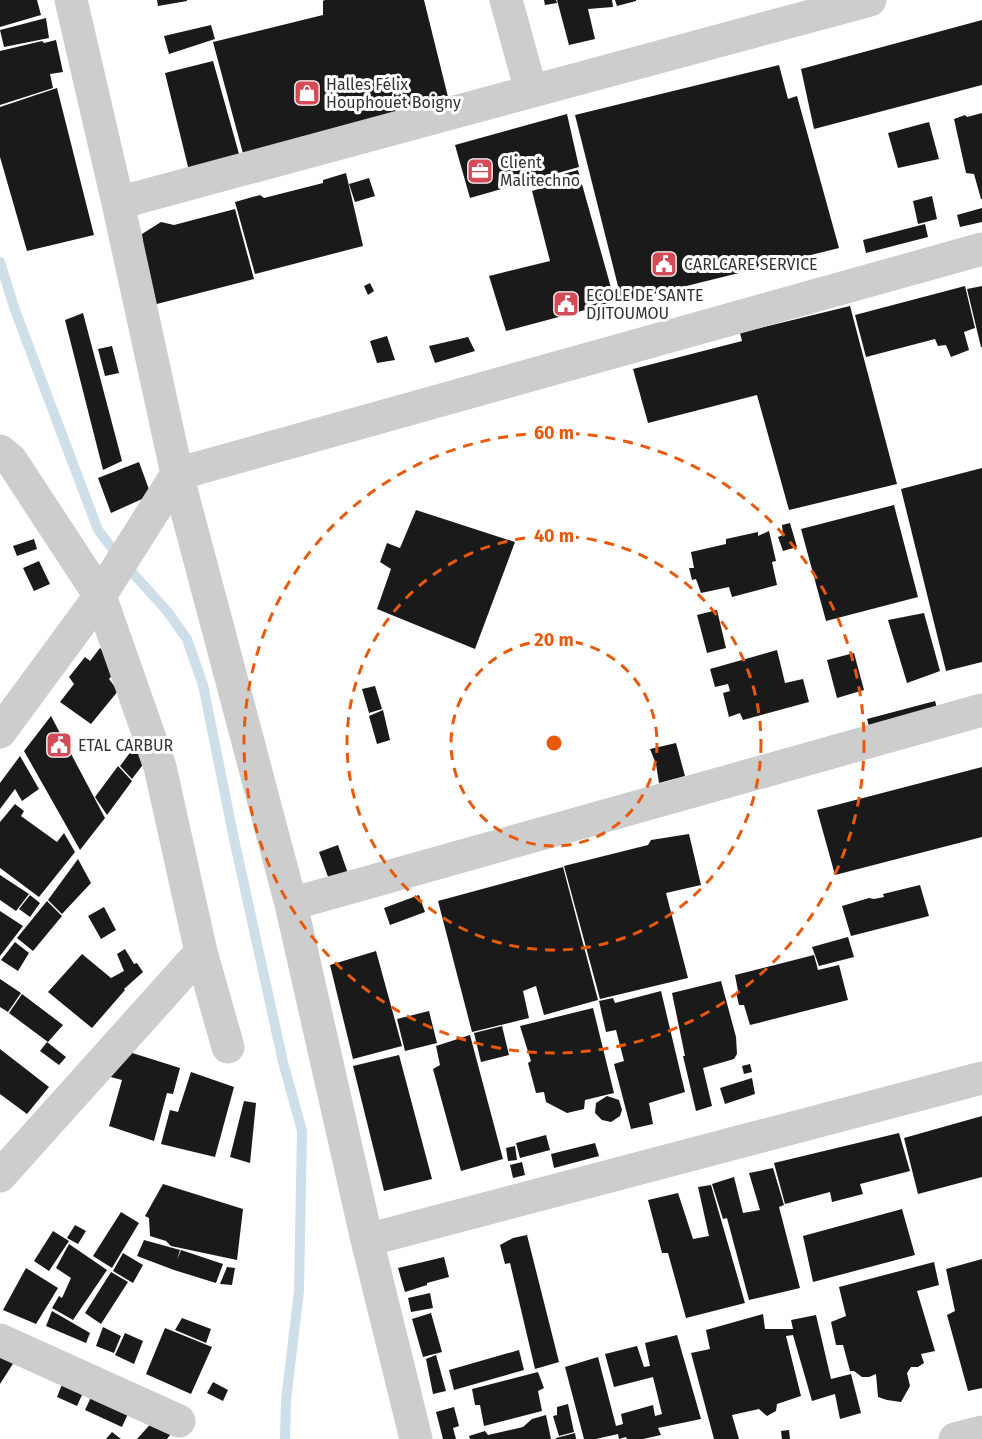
<svg xmlns="http://www.w3.org/2000/svg" width="982" height="1439" viewBox="0 0 982 1439" font-family="'Fira Sans',sans-serif">
	<style>
		.lines { fill: none; stroke-linecap: round; stroke-linejoin: round }
		.stream { stroke: #cfdfe9; stroke-width: 10 }
		.building { fill: #1a1a1a }
		.minor { stroke: #cdcdcd; stroke-width: 33 }
		.ring { fill: none; stroke: #e8590c; stroke-width: 3; stroke-dasharray: 10 8 }
		.labels { text-anchor: middle; stroke-width: 6; stroke-linejoin: round; paint-order: stroke }
		.poi-label { font-size: 16px; fill: #333; stroke: #fff; text-anchor: start }
		.centre { fill: #e8590c; stroke: #fff; stroke-width: 3 }
		.ring-label { font-size: 18px; text-anchor: middle; font-weight: bold; fill: #e8590c; stroke: #fff; stroke-width: 6; stroke-linejoin: round; paint-order: stroke }
	</style>
	<rect width="100%" height="100%" fill="#fff"/>
	<g class="lines">
		<path class="stream" d="M0,262L15,310L98,530L121,560L167,611L187,639L203,685L234,839L283,1062L302,1131L299,1291L286,1400L285,1439"/>
	</g>
	<path class="building" d="M0,0H37L41,15L0,27Z
		M157,0H187V1L158,6Z
		M325,0H424L450,105L245,161L213,42L323,15V1Z
		M544,0H556L557,3L545,5Z
		M557,0H612L613,7L588,9L595,39L569,45Z
		M615,0H636V1L617,6Z
		M46,18L49,38L4,47L0,30Z
		M982,20V85L814,129L801,69Z
		M211,25L215,39L169,54L164,36Z
		M56,40L63,72L50,74L53,88L0,105V51L42,41L44,43Z
		M213,61L241,161L190,175L165,73Z
		M779,65L788,99L797,96L839,248L622,302L575,115Z
		M57,88L94,235L27,251L0,157V107Z
		M982,113V199H981L974,174L966,173L954,119L965,115L967,117Z
		M567,114L579,167L470,198L455,145Z
		M929,122L939,159L898,168L888,133Z
		M578,170L615,302L506,331L489,276L550,261L532,191L561,182L560,175Z
		M346,173L363,246L255,274L235,202L260,195L264,198L323,183V180Z
		M369,178L375,196L355,202L349,184Z
		M932,196L937,219L918,224L913,201Z
		M982,208V222L960,227L957,215Z
		M235,209L254,279L149,306L142,234L161,222L174,225Z
		M925,224L928,237L866,253L863,240Z
		M370,283L374,291L368,295L364,286Z
		M965,286L975,328L964,332L969,350L951,357L946,345L938,346L935,339L866,357L855,315Z
		M982,286V347H981L967,289Z
		M850,306L897,484L789,510L757,395L648,423L633,369L742,341L740,333Z
		M83,313L122,461L103,470L65,320Z
		M387,336L395,360L377,363L370,341Z
		M468,337L475,351L435,363L429,346Z
		M112,346L119,373L105,376L98,349Z
		M139,462L151,495L111,513L98,478Z
		M982,468V662L946,671L901,489Z
		M894,505L918,597L826,621L801,529Z
		M416,510L515,542L475,649L377,609L391,569L380,562L387,543L400,548Z
		M790,523L797,547L783,551L778,537L783,535L782,525Z
		M769,531L776,561L772,562L777,585L732,597L729,587L701,593L696,579L692,580L689,568H694L691,552L726,544V539L758,532V536Z
		M34,539L37,549L17,556L13,546Z
		M39,561L50,584L34,591L23,568Z
		M717,610L726,648L707,653L697,615Z
		M924,613L940,671L907,683L888,620Z
		M100,648L120,667L109,679L118,691L91,724L60,702L74,684L69,677L85,657L90,661Z
		M777,650L785,683L803,679L809,702L743,720L740,713L729,717L723,693L730,691L728,684L715,687L710,669Z
		M854,653L864,690L837,698L827,660Z
		M375,686L382,709L369,713L362,689Z
		M935,701L939,715L871,734L867,719Z
		M383,710L390,740L377,744L369,716Z
		M51,716L105,818L80,850L24,751Z
		M141,738L151,754L132,779L120,766Z
		M676,743L685,776L659,783L656,764L650,749Z
		M20,756L39,789L22,801L15,789L0,809V783Z
		M118,766L132,781L107,815L95,797Z
		M982,767V837L835,875L817,810Z
		M15,804L24,811L21,816L57,842L64,833L75,852L39,897L0,868V822Z
		M689,834L701,885L666,893L688,978L600,999L564,866L648,845L651,840Z
		M338,845L350,879L331,885L319,852Z
		M78,859L91,883L62,914L48,900Z
		M563,867L598,1000L544,1015L536,986L523,991L529,1018L472,1032L438,901Z
		M0,875L29,894L16,911L0,900Z
		M920,885L929,916L851,936L842,906L869,898L874,899L884,897L883,894Z
		M30,895L40,903L30,917L19,909Z
		M419,895L425,912L390,925L384,908Z
		M47,901L62,916L33,951L17,938Z
		M104,907L116,930L101,939L88,916Z
		M0,911L23,926L0,956Z
		M848,937L854,957L819,966L812,947Z
		M15,942L29,953L18,971L1,960Z
		M125,949L134,964L137,963L143,972L124,989L125,990L92,1028L48,992L82,954L111,978L124,971L117,954Z
		M376,951L402,1046L353,1059L330,965Z
		M814,955L818,970L839,965L848,1000L750,1025L744,1005H739L736,992L738,991L735,975Z
		M0,979L21,993L8,1012L0,1007Z
		M721,981L736,1037L737,1054L734,1059L703,1068L712,1106L696,1111L683,1056H685L672,993Z
		M661,991L685,1092L649,1103L653,1124L631,1129L614,1064L624,1061L616,1030L606,1032L599,1001L613,998L615,1003Z
		M22,994L63,1025L48,1042L9,1013Z
		M593,1008L614,1093L585,1100L584,1109L567,1113L546,1102L544,1092L536,1093L528,1063L531,1061L520,1026Z
		M429,1011L437,1043L405,1051L397,1019Z
		M502,1026L509,1055L481,1062L474,1033Z
		M470,1035L503,1159L461,1171L433,1069L440,1065L436,1046Z
		M47,1042L66,1057L59,1065L40,1051Z
		M0,1049L49,1087L27,1114L0,1094Z
		M126,1051L180,1068L173,1094L167,1093L154,1141L109,1126L122,1080L107,1076Z
		M399,1055L432,1179L384,1191L353,1066Z
		M750,1064L752,1072L744,1074L742,1066Z
		M191,1072L234,1087L215,1157L161,1144L170,1110L178,1112Z
		M752,1078L755,1094L725,1104L720,1088Z
		M607,1096L619,1100L622,1110L620,1116L611,1122L602,1120L595,1113L596,1103Z
		M244,1101L256,1103L250,1163L230,1157Z
		M982,1116V1177L918,1194L904,1138Z
		M899,1133L910,1171L860,1184L863,1194L832,1202L830,1192L785,1204L774,1163Z
		M546,1135L550,1150L520,1158L516,1143Z
		M595,1143L599,1156L554,1168L551,1154Z
		M515,1146L517,1160L508,1161L506,1148Z
		M522,1162L525,1175L513,1178L510,1165Z
		M773,1168L784,1205L779,1207L800,1288L749,1300L727,1218L723,1219L712,1184L734,1177L743,1213L760,1210L749,1173Z
		M163,1184L243,1209L237,1260L171,1246L166,1241L150,1236L149,1218L145,1216Z
		M711,1185L745,1303L686,1318L668,1253H662L648,1200L678,1193L693,1239L709,1236L698,1187Z
		M902,1209L915,1255L813,1282L803,1236Z
		M121,1212L139,1223L112,1268L93,1256Z
		M75,1225L86,1231L78,1244L67,1238Z
		M53,1231L69,1241L49,1271L34,1261Z
		M527,1235L559,1362L535,1369L510,1263L505,1264L500,1245L513,1238Z
		M144,1240L180,1250L177,1260L181,1250L223,1264L216,1283L174,1270L137,1256Z
		M69,1244L107,1270L73,1320L52,1308L59,1296L62,1298L71,1278L56,1268Z
		M123,1253L143,1265L133,1283L113,1271Z
		M444,1257L449,1277L427,1283V1285L405,1292L398,1268Z
		M982,1259V1388L968,1391L947,1315L955,1311L946,1269Z
		M934,1262L939,1285L917,1291L935,1351L921,1354L924,1363L918,1367H911L907,1373L910,1386L901,1402L887,1400L878,1397L876,1374L869,1377H862L854,1371H850L843,1345H836L831,1322L846,1316L839,1287Z
		M227,1267L235,1268L232,1285L220,1284Z
		M26,1268L58,1288L36,1324L3,1310Z
		M111,1272L128,1282L101,1324L85,1313Z
		M430,1293L433,1308L411,1312L408,1298Z
		M52,1311L90,1333L86,1343L46,1326Z
		M431,1313L442,1352L423,1357L412,1319Z
		M763,1314L765,1329H793L791,1320L816,1315L831,1379L851,1374L861,1413L840,1419L835,1394L812,1401L793,1335L786,1336L801,1396L777,1404L776,1411L767,1416L759,1409L732,1415L739,1439H714L691,1353L710,1349L706,1330Z
		M182,1318L211,1329L206,1343L175,1330Z
		M103,1327L121,1336L114,1353L96,1346Z
		M165,1328L212,1347L191,1394L146,1374Z
		M125,1333L143,1341L134,1364L115,1355Z
		M677,1335L701,1419L658,1428L661,1435L643,1439H627L626,1437L619,1439L618,1434L596,1439H584L565,1367L598,1357L616,1426L623,1424L621,1414L653,1405L655,1416L662,1414L653,1377L614,1387L605,1354L637,1346L644,1367L650,1366L645,1343Z
		M519,1350L524,1370L454,1390L449,1370Z
		M0,1352L16,1359L0,1384Z
		M436,1355L446,1391L433,1394L426,1359Z
		M538,1372L544,1388L538,1391L542,1411L484,1426L480,1405H475L472,1389Z
		M65,1377L86,1386L77,1406L57,1397Z
		M213,1382L228,1390L223,1401L207,1393Z
		M94,1391L131,1407L122,1427L85,1410Z
		M568,1404L574,1432L559,1436L553,1416L557,1415V1407Z
		M454,1407L459,1426L453,1428L456,1439H443L436,1412Z
		M546,1415L551,1439H470L469,1436L485,1431L488,1435L523,1427L532,1419Z
		M155,1419L174,1430L167,1439H137Z
		M789,1430L790,1439H782L781,1431Z
		M112,1432L121,1439H106Z
		M575,1433L576,1439H556V1438Z"/>
	<g class="lines">
		<path class="minor" d="M71,0L118,203L177,474L291,904L367,1240L416,1439
			M506,0L531,91
			M118,203L870,0
			M0,451L11,460L100,596L160,767L201,952L228,1047
			M0,732L100,596L177,474L982,249
			M291,904L982,710
			M0,1176L201,952
			M367,1240L982,1078
			M0,1340L179,1421
			M955,1439L982,1432"/>
	</g>
	<g class="ring">
		<circle cx="554" cy="743" r="103"/>
		<circle cx="554" cy="743" r="207"/>
		<circle cx="554" cy="743" r="310"/>
	</g>
	<defs>
		<g id="shop-square" transform="scale(1.35)"><rect x="-9" y="-9" width="18" height="18" rx="4" fill="#d44a57" stroke="#fff"/><path d="M-5-2.5h2.3a2.7 3.5 0 0 1 5.4 0H5L5.5 6h-11ZM-1.5-2.5h3a1.5 2.3 0 0 0-3 0Z" fill="#fff"/></g>
		<g id="office-square" transform="scale(1.35)"><rect x="-9" y="-9" width="18" height="18" rx="4" fill="#d44a57" stroke="#fff"/><path d="M-6-3h4V-5.5h4V-3h4V5H-6ZM-1-4.5V-3h2v-1.5ZM-6 0V1H6V0Z" fill="#fff"/></g>
		<g id="civic-square" transform="scale(1.35)"><rect x="-9" y="-9" width="18" height="18" rx="4" fill="#d44a57" stroke="#fff"/><path d="M-.6-6.5H3V-4.5H.6V-3L4-1V1h2V6H-6V1h2V-1L-.6-3ZM-1.2 2.5V6h2.4V2.5Z" fill="#fff"/></g>
	</defs>
	<g fill-rule="evenodd">
		<use href="#shop-square" x="307" y="93"/>
		<use href="#office-square" x="480" y="171"/>
		<use href="#civic-square" x="664" y="264"/>
		<use href="#civic-square" x="566" y="304"/>
		<use href="#civic-square" x="59" y="745"/>
	</g>
	<g class="labels">
		<g class="poi-label">
			<text x="326" y="90">Halles Félix<tspan x="326" dy="18">Houphouët Boigny</tspan></text>
			<text x="500" y="168">Client<tspan x="500" dy="18">Malitechno</tspan></text>
			<text x="684" y="270">CARLCARE SERVICE</text>
			<text x="586" y="301">ECOLE DE SANTE<tspan x="586" dy="18">DJITOUMOU</tspan></text>
			<text x="78" y="751">ETAL CARBUR</text>
		</g>
	</g>
	<circle cx="554" cy="743" r="9" class="centre"/>
	<g class="ring-label">
		<text x="554" y="439">60 m</text>
		<text x="554" y="542">40 m</text>
		<text x="554" y="646">20 m</text>
	</g>
</svg>
